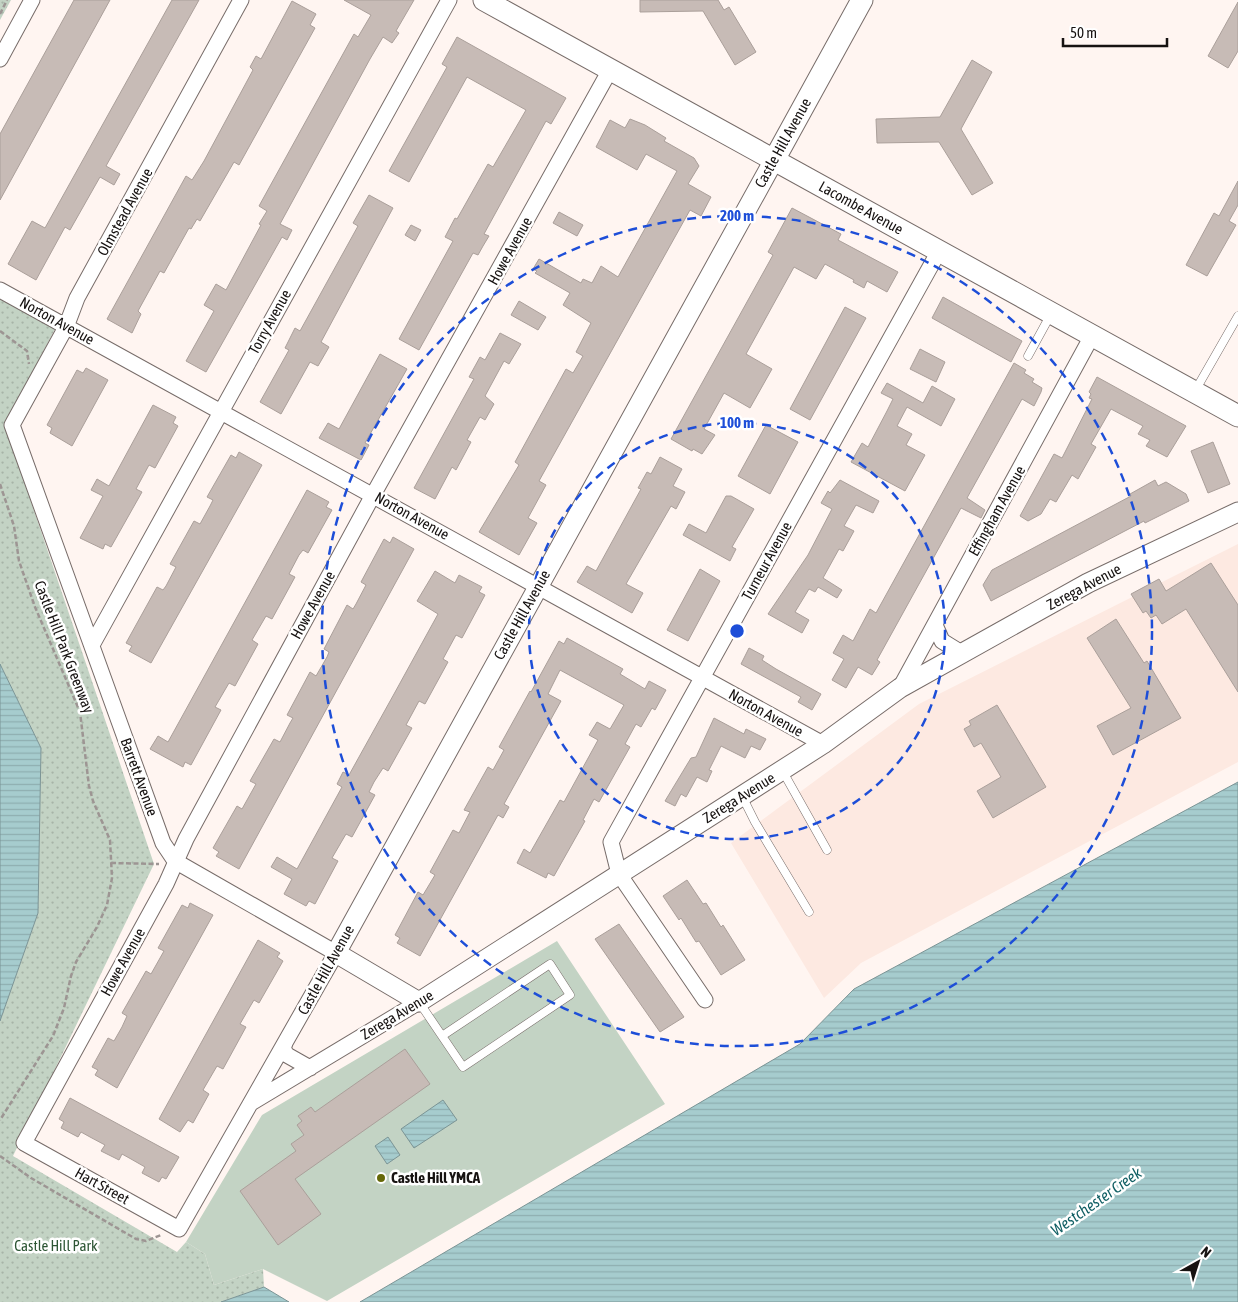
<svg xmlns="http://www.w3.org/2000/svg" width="1238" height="1302" viewBox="0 0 1238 1302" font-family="'Asap Condensed',sans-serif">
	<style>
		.built { fill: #fde9e1 }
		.park { fill: url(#park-dots) }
		.pitch { fill: #c3d3c4 }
		.water { fill: url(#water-rules); stroke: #7b9495 }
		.building { fill: #c7bbb6; stroke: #aa9f9a }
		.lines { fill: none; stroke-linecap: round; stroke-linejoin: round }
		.service-casing { stroke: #776c69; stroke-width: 9 }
		.minor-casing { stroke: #776c69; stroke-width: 17 }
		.tertiary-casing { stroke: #776c69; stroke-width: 21 }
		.secondary-casing { stroke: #776c69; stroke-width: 23 }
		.path { stroke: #9d9593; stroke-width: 2.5; stroke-dasharray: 5 2.5; stroke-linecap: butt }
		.service { stroke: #fff; stroke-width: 8 }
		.minor { stroke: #fff; stroke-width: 15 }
		.tertiary { stroke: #fff; stroke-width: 19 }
		.secondary { stroke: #fff; stroke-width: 21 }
		.ring { fill: none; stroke: #1d4ed8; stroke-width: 2.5; stroke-dasharray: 9 6 }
		.poi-dot { fill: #666909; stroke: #fff; stroke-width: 2 }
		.labels { text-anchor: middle; stroke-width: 5; stroke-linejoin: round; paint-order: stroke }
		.street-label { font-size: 15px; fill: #161211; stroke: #fff }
		.poi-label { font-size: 15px; font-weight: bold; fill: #161211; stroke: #fff; text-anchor: start }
		.park-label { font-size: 15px; fill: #2d5534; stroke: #fff }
		.water-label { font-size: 16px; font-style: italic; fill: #115f64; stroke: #fff }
		.centre { fill: #1d4ed8; stroke: #fff; stroke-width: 2.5 }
		.ring-label { font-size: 15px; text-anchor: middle; font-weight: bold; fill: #1d4ed8; stroke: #fff; stroke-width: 5; stroke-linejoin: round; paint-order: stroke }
	</style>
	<defs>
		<pattern id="park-dots" width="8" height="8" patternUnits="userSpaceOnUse" patternTransform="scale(1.25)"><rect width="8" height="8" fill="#c3d3c4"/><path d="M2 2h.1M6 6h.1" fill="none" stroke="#a7b4a7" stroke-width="1.8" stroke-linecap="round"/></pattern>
		<pattern id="water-rules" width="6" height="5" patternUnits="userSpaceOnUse" patternTransform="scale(1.25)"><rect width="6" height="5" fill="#a6ccce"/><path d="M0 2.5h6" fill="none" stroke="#8eaeb0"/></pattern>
	</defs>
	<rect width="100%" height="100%" fill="#fff5f1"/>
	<path class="built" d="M1238,544V762L861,963L824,998L731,843L919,704Z"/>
	<path class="park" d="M0,0H11L0,20Z
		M0,294L56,327L5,425L154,864L13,1156L177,1252L186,1242L205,1254L214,1285L263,1269L264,1287L221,1302H0V1021L38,913L41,748L0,664Z"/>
	<path class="pitch" d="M557,941L665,1104L327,1301L263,1269L214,1285L205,1254L186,1242L262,1115Z"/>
	<path class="water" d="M0,664L41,748L38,913L0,1021Z
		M1238,782V1302H360L800,1044L854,989Z
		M443,1100L457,1120L414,1148L401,1129Z
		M388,1137L400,1155L387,1164L375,1146Z
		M264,1287L289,1302H221Z"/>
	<path class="building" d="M74,0H110L0,200V134Z
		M172,0H199L106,166L120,174L114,185L100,177L70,230L65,227L36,280L8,264L32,221L45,228Z
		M344,0H414L396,31L399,33L392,43L383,37L370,59L280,224L292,230L287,240L282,237L206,372L186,361L214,311L204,305L216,284L226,290L261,225L259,224L267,211L259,206L354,34L358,37L371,15Z
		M640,0H718L724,10L729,7L756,52L735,65L703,11L640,12Z
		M292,1L316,14L310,25L315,28L239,165L234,162L200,221L197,219L191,229L189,228L164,273L160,271L138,311L141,314L132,333L107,319L186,176L192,180L204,161L253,70L250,67L256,56L261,59Z
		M1238,2V51L1228,68L1208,56Z
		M457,37L566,98L551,124L546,121L484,234L489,236L483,246L478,255L473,253L419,350L399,339L453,241L445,237L455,218L457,219L488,164L493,167L526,110L467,77L409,182L389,171L447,67L442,64Z
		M972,60L992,72L961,129L993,183L972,195L939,142L877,143L876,119L940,117Z
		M630,119L645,125L666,138L664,141L694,158L699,166L688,184L711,197L701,216L690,210L539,481L546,485L528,518L537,523L519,555L479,532L519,465L515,462L566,369L573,373L583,356L576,352L591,323L563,305L570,293L535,273L537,271L533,269L539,259L581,283L583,279L592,283L601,266L618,277L677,171L646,154L637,170L596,147L610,120L625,128Z
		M1238,181V205L1229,221L1236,225L1207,276L1186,265L1214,213L1219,216Z
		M369,195L393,208L321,342L329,347L318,366L310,362L281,414L260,402L289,350L285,348L295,328L300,331L358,226L353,223Z
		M792,208L841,234L838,240L898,272L887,292L867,281L864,288L853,282L854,280L825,264L816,279L794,267L746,354L772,369L750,408L724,393L704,429L715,435L702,454L693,449L692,451L671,439L773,255L768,252Z
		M559,212L583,225L577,236L553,223Z
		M411,225L421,230L415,241L405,235Z
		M943,297L1022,341L1011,362L932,318Z
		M519,301L546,317L538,330L511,315Z
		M845,307L866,318L810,420L790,409Z
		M500,333L521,344L509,364L504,361L485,396L494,404L485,420L480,417L467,440L471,442L456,470L452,467L435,499L414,488L474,379L469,377L480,357L485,360Z
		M920,349L945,362L936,382L910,369Z
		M380,354L407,369L365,443L369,445L361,460L319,438L328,423L339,429Z
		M1014,363L1026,370L1024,373L1034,379L1032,382L1042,388L1041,392L1034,406L1022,399L967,498L985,510L981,518L961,508L877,660L880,662L872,675L858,667L846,688L832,680L844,659L833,653L843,635L853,641L870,609L876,613Z
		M86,368L108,380L72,446L50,433L52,428L47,425L77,370L83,373Z
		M1097,377L1186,426L1167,457L1146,446L1150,440L1138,434L1143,426L1111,409L1091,444L1096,447L1078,479L1072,475L1056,502L1050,499L1041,514L1028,521L1020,516L1054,454L1062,458L1092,399L1089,398L1091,394L1089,392Z
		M887,383L923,403L932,386L955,399L941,426L907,407L897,426L912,434L906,445L925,455L905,491L851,462L862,443L868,447L887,411L893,399L881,393Z
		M153,405L176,417L173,423L178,426L155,468L149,465L136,489L142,492L111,547L105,544L103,549L80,538L103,496L91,490L97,479L109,486Z
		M766,425L798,442L770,494L738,476Z
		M1213,442L1230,484L1208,493L1191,451Z
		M239,452L262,465L151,663L129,651L132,646L126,643L157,587L163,590L166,586L176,567L170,564L194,521L200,524L210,506L213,500L207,497L231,455L236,458Z
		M660,457L682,469L673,486L685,492L676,509L671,506L626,584L643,593L632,613L577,582L587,566L596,571L641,489L638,488L647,472L651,474Z
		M840,480L879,501L873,513L856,505L844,526L854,531L843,551L839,549L823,578L842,590L837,598L818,587L815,592L809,589L795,612L809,620L802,633L768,614L808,555L832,509L821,503L828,491L830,493Z
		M1155,480L1158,486L1166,482L1186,494L1189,501L1145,523L1144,521L991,601L983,585L992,570L1131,496L1130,494Z
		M307,490L329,502L326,507L332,510L308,553L303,550L299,555L289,574L295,577L272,619L266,616L252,640L258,644L235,686L229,683L215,707L221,710L191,765L185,762L183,767L150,749L158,736L168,742Z
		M726,496H731L754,509L732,547L736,549L730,561L683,535L689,524L706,533Z
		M393,537L414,549L239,869L216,856L219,852L213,848L237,806L242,809L256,784L250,781L274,739L280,742L290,723L293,718L287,715L310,672L316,676L327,657L329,652L324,649L347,605L353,609L356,604L366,585L361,582L384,539L390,543Z
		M1211,563L1238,605V692L1186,609L1162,624L1156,615L1151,618L1146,611L1143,613L1131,594L1159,579L1166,591Z
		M700,569L720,581L688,641L667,630Z
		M435,571L455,583L459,575L482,587L479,592L485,595L462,638L456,635L443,659L448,662L425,704L419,701L406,725L412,728L388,771L383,768L374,782L369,792L375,795L352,837L346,834L332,858L338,861L315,904L309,901L306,906L284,894L292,879L271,867L277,857L297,869L342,787L337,784L343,772L349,775L394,694L438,614L417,601Z
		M1116,619L1144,663L1147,661L1181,718L1113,755L1097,726L1131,708L1087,638Z
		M567,638L623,669L620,674L645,689L649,681L666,690L655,710L652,708L641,727L636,724L625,744L630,747L599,802L594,799L583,820L585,821L554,876L548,873L546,878L517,863L524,849L530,853L560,800L564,802L598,740L589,735L597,722L610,729L624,705L560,670L548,694L561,701L504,804L509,807L503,818L498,815L420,956L397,943L400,938L395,935L418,892L423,895L435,875L430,872L453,830L459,833L470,812L464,810L488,767L493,770L504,750L499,747L530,691L531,692L559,641L564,644Z
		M749,648L764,656L762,660L776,669L821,694L812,710L798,702L801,697L741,664Z
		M997,705L1046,787L993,818L977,791L1001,777L981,743L974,747L964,729L971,725L969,721Z
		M714,718L744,734L746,729L766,739L760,750L751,746L745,758L721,746L709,770L712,771L707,782L697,777L686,797L681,794L675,806L665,801L691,758L696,757Z
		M687,880L703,904L706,903L721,927L723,925L745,960L721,975L699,941L696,942L681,918L679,920L663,896Z
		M190,903L213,915L117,1088L95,1075L98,1070L92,1067L108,1038L114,1041L122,1027L127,1016L122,1013L146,971L151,974L164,951L158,948L182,905L188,908Z
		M619,924L684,1017L660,1032L595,939Z
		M258,940L280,953L277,957L283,961L259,1003L254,1000L251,1005L240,1024L246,1027L223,1069L217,1066L203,1090L209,1094L193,1123L188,1120L180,1132L159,1119Z
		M405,1049L430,1084L295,1179L321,1214L278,1245L240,1191L296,1151L291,1144L304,1135L297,1125L302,1121L298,1116L311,1107L315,1112Z
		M70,1098L179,1157L166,1179L162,1177L159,1182L142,1173L145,1167L131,1159L122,1154L119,1160L101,1151L105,1145L90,1137L81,1132L78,1137L61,1128L64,1122L59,1119Z"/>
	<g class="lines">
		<g class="service-casing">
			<path id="service" d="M1028,356L1051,314
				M1195,391L1238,316
				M782,770L827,850
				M742,796L755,822L809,912
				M419,1002C434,1024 448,1045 463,1067L570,995L550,964L442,1036"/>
		</g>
		<g class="minor-casing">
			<path id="minor" d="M241,0L77,298L66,327L12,425L163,843L175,861L336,953L179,1229L24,1143L166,884L186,839L373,495L610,70
				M0,59L32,0
				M0,290L823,744
				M935,625L942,641L963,654
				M92,645L449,0
				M900,688L1093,334
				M705,1000L619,874L611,842L939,251
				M285,1043L283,1049L287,1055L310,1068
				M251,1103L419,1002"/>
		</g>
		<g class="tertiary-casing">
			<path id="tertiary" d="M774,160L336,953L419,1002L823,744L900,688L1088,583L1238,512"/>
		</g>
		<g class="secondary-casing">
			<path id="secondary" d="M484,0L1238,416
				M774,160L862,0"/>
		</g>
		<path class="path" d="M0,14L7,0
			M0,331L27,351L29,364
			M0,484L14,526L19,561L35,607L80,712L89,786L93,801L110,840L112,878L107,905L97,927L76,962L71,976L64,1008L53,1036L0,1120
			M111,863L159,864
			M0,1156L31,1178L136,1239L146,1241L161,1235"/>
		<use href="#service" class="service"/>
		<use href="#minor" class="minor"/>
		<use href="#tertiary" class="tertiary"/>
		<use href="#secondary" class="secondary"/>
	</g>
	<g class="ring">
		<circle cx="737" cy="631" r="208"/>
		<circle cx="737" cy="631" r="415"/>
	</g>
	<circle class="poi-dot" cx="381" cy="1178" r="5"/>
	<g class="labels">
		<g class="street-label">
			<text transform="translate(783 143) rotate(-61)" y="5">Castle Hill Avenue</text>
			<text transform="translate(861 208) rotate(29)" y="5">Lacombe Avenue</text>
			<text transform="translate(125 212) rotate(-61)" y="5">Olmstead Avenue</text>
			<text transform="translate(510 251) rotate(-61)" y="5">Howe Avenue</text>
			<text transform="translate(57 321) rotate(29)" y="5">Norton Avenue</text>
			<text transform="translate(270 322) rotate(-61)" y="5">Torry Avenue</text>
			<text transform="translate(997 511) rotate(-61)" y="5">Effingham Avenue</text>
			<text transform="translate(412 516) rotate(29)" y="5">Norton Avenue</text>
			<text transform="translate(767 561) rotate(-61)" y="5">Turneur Avenue</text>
			<text transform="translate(1084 587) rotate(-28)" y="5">Zerega Avenue</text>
			<text transform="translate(313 605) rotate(-61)" y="5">Howe Avenue</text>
			<text transform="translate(522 615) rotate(-61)" y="5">Castle Hill Avenue</text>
			<text transform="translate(64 647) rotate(69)" y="5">Castle Hill Park Greenway</text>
			<text transform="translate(766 713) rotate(29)" y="5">Norton Avenue</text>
			<text transform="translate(139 777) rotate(70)" y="5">Barrett Avenue</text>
			<text transform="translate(739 798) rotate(-32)" y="5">Zerega Avenue</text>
			<text transform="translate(123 962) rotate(-61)" y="5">Howe Avenue</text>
			<text transform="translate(326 970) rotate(-61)" y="5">Castle Hill Avenue</text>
			<text transform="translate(397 1015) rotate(-31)" y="5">Zerega Avenue</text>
			<text transform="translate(102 1186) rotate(29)" y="5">Hart Street</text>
		</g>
		<g class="poi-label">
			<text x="391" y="1183">Castle Hill YMCA</text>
		</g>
		<g class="park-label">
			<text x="56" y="1251">Castle Hill Park</text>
		</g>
		<g class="water-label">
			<text transform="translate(1096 1201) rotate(-35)" y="6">Westchester Creek</text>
		</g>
	</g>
	<circle cx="737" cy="631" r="8" class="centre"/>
	<g class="ring-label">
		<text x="737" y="221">200 m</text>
		<text x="737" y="428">100 m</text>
	</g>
	<g transform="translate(1198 1262) rotate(39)" stroke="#ffffff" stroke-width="4" paint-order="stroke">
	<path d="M0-4L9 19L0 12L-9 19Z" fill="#161211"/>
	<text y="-8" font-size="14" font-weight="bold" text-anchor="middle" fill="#161211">N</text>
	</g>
	<path d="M1063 38v8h104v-8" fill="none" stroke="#161211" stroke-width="2.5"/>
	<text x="1070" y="38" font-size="15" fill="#161211" stroke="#ffffff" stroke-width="4" paint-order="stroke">50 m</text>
</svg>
